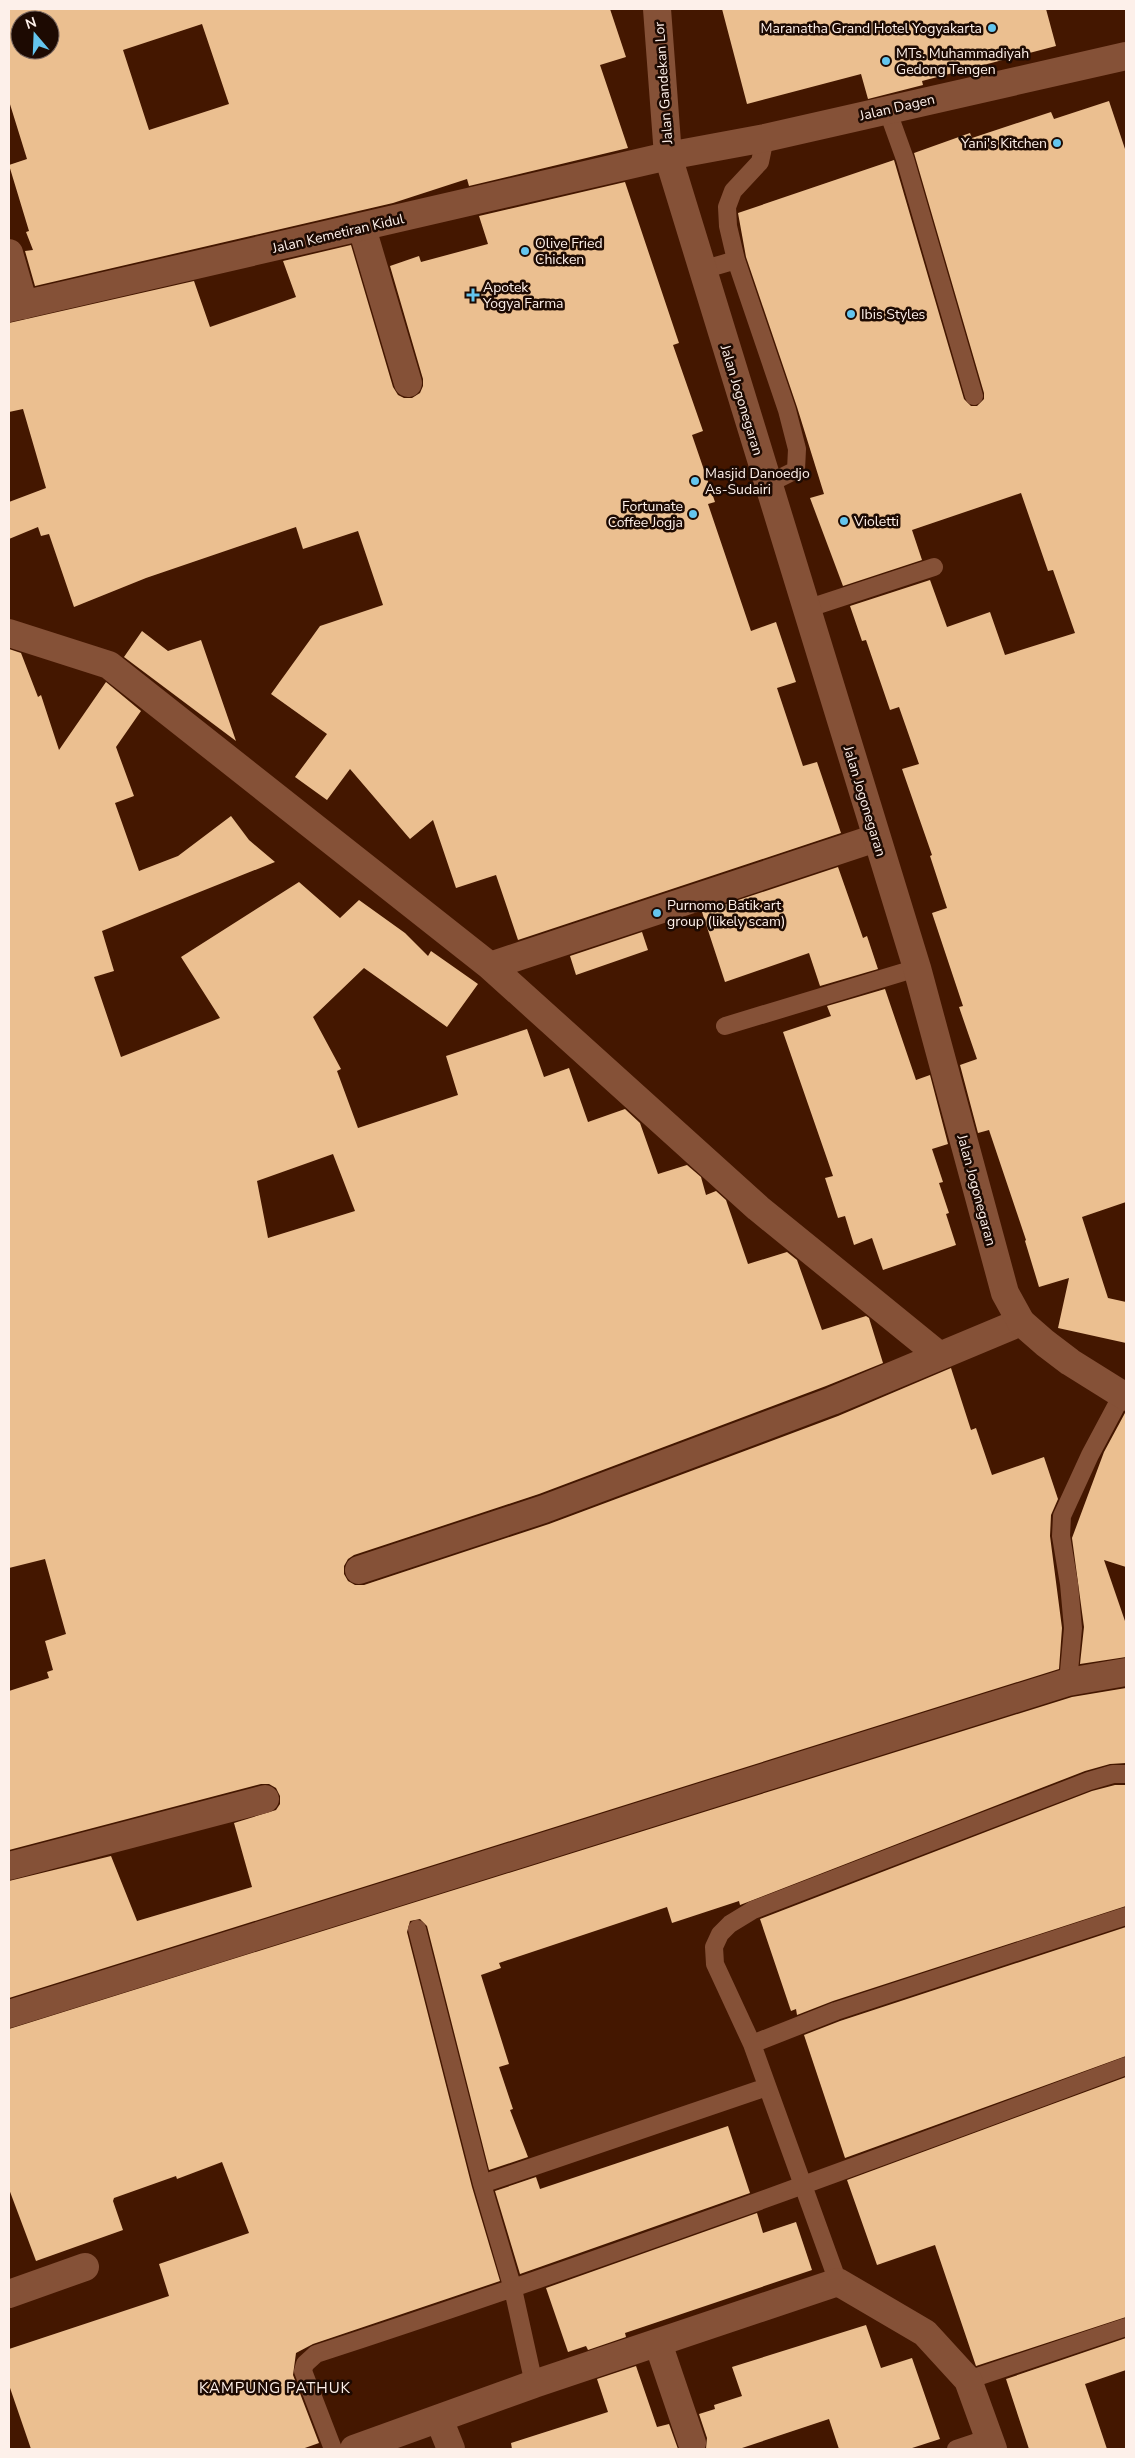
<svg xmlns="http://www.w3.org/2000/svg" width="1135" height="2458" viewBox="0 0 1135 2458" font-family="'Nunito Sans',sans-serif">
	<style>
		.building { fill: #ebbf90; fill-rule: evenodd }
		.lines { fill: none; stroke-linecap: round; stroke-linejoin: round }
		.service { stroke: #855137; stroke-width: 18 }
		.minor { stroke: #855137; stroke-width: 28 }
		.tertiary { stroke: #855137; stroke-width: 28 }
		.poi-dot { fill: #64c5ee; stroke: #1d0a02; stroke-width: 2 }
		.labels { text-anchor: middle; stroke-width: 5; stroke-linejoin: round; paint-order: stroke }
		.poi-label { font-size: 14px; fill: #fdf0ea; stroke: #1d0a02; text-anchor: start }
		.street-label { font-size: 14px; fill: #fdf0ea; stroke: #1d0a02 }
		.neighbourhood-label { font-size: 15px; letter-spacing: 1px; fill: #fdf0ea; stroke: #1d0a02 }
	</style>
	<rect width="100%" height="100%" fill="#441700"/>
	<path class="building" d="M9,9H610L626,57L600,65L628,148L469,186L467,179L393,203L35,286L25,251L33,250L26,232L29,231L9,165L27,159L9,101ZM20,20H50V50H20ZM202,24L229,104L149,130L123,50Z
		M722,9H1046L1056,46L922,81L923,85L868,99L861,74L747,104Z
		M1109,101L1126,152V1202L1082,1217L1108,1298L1126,1302V1343L1058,1328L1069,1278L1039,1287L1025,1241L1026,1240L989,1130L978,1133L960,1065L977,1059L959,1007L963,1006L932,913L947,908L930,856L932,855L902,769L919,764L899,707L890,710L866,640L862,641L850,606L930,580L947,627L990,612L1005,655L1075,633L1053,570L1048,571L1021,493L912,530L922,560L843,586L810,498L824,494L797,407L746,257L738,213L894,160L964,399L971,406H977L984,399V393L914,153L970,133L972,138L1051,112L1054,119Z
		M625,182L679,343L673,345L703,431L692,435L715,502L708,504L751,631L776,622L796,682L777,688L803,766L817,762L841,833L518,940L496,875L456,888L433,820L410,839L350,769L327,800L295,777L327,734L271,694L320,626L383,605L358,531L303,549L296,527L146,578L74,607L49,534L41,536L38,527L9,539V502L46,488L23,409L9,412V323L194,281L210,327L296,297L283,261L351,245L393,387L398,395L404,398H412L420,393L423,386V379L390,266L419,256L421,262L488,244L479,216Z
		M142,631L168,651L201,640L236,741L124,657Z
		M9,649L21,653L38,697L41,695L59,750L106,682L141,711L116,747L134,796L115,803L139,871L178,856L231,816L249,840L275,862L102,931L114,971L94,977L121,1057L220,1018L181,957L299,882L340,918L359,900L405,933L428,956L431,951L478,984L447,1027L364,968L313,1017L341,1069L337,1071L358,1128L458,1095L446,1056L527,1029L544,1077L569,1068L588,1122L625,1109L640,1123L658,1174L687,1165L701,1177L706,1195L716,1191L726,1200L748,1264L787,1252L797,1260L822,1330L866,1316L869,1318L883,1363L826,1386L539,1494L354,1555L348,1559L344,1566V1574L348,1581L355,1585H364L549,1524L838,1416L951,1368L971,1430L976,1428L992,1475L1044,1457L1058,1499L1051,1515L1050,1536L1062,1628L1059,1669L9,1998V1881L111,1856L137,1921L252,1887L234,1823L276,1810L280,1804V1796L276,1788L269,1784H261L9,1850V1691L49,1678L47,1672L53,1670L45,1641L66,1634L45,1559L9,1568ZM333,1154L355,1211L268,1238L257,1181Z
		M838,867L863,938L867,936L878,969L820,986L809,953L725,982L702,912Z
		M642,932L648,950L576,975L570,956Z
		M885,989L916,1080L930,1075L948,1144L932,1149L943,1182L939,1183L949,1213L946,1214L956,1245L883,1270L872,1238L854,1245L845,1216L838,1218L825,1178L833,1176L783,1032L831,1016L827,1006Z
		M1125,1413L1126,1567L1104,1560L1126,1624V1657L1080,1664L1084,1627L1072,1538L1104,1452Z
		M1126,1688V1763L1110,1764L1085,1771L740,1905L739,1901L672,1923L667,1907L499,1963L501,1968L481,1975L509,2064L499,2067L513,2109L510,2110L528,2157L489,2170L427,1926L420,1919L410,1921L407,1932L472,2187L500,2281L313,2344L296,2353L293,2375L319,2443L302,2449H31L9,2385V2349L169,2296L159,2264L249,2233L222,2162L177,2179L176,2176L114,2198L113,2201L123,2230L36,2261L9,2189V2029L1072,1697Z
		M1115,1785H1126V1906L833,2001L797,2015L796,2009L791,2011L760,1919L1092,1791Z
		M1126,1927V2056L845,2158L804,2035L840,2021Z
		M1126,2077V2317L976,2366L935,2245L877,2265L847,2180Z
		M728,2126L750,2193L520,2274L495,2191L536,2177L540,2189Z
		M757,2213L763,2233L796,2222L812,2270L625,2333L626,2337L588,2350L586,2346L568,2352L546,2288Z
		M866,2325L881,2368L912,2358L940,2439L909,2449H839L829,2419L739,2449H706L707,2438L699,2414L715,2409L714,2405L742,2396L732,2367Z
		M1126,2338V2370L1085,2384L1107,2449H1029L1006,2379Z
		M636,2366L657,2427L669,2424L678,2449H512L511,2443L608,2412L597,2379Z"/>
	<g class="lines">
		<path class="service" d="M887,109L905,159L974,396
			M765,138L760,162L733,191L727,207L728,226L736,260L787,410L797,449L796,470L768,484
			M702,270L736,260
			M806,609L934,567
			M725,1026L917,968
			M1068,1682L1073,1628L1069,1584L1061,1536L1062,1516L1090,1455L1122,1395
			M417,1929L482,2184L513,2289L534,2384
			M752,2044L715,1964L714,1947L720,1934L730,1924L753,1910L1089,1781L1113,1774H1126
			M482,2184L767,2087
			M838,2282L752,2044L836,2011L1126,1916
			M968,2380L1126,2327
			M333,2449L303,2371L305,2364L316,2354C589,2265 858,2166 1126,2066
			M956,2449L989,2438"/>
		<path class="minor" d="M362,228L408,383
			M9,633L109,665L490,966L758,1208L940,1356
			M490,966L876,838
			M359,1570L544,1509L832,1401L1021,1322
			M9,1866L265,1799
			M9,2014L1068,1682L1126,1672
			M9,2294L85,2267
			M658,2343L692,2443
			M439,2419L451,2449
			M354,2449L534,2384L838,2282L925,2333L968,2380L993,2449"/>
		<path class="tertiary" d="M657,9L668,156L917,968L1005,1293L1021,1322L1045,1343L1070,1362L1126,1397
			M9,253L24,305
			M9,308L668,156L765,138L1126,56"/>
	</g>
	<g class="poi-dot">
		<circle cx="992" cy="28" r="5"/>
		<circle cx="886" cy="61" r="5"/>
		<circle cx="1057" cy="143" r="5"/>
		<circle cx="525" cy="251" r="5"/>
		<path d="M470.5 287.5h5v5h5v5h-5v5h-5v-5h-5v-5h5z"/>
		<circle cx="851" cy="314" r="5"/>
		<circle cx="695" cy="481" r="5"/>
		<circle cx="693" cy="514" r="5"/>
		<circle cx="844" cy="521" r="5"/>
		<circle cx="657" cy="913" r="5"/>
	</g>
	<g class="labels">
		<g class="poi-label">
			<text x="982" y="33" text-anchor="end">Maranatha Grand Hotel Yogyakarta</text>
			<text x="896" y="58">MTs. Muhammadiyah<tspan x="896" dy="16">Gedong Tengen</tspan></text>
			<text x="1047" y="148" text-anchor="end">Yani's Kitchen</text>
			<text x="535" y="248">Olive Fried<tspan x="535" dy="16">Chicken</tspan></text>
			<text x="483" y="292">Apotek<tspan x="483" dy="16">Yogya Farma</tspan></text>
			<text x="861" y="319">Ibis Styles</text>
			<text x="705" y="478">Masjid Danoedjo<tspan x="705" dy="16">As-Sudairi</tspan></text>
			<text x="683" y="511" text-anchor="end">Fortunate<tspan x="683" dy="16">Coffee Jogja</tspan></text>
			<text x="854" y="526">Violetti</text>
			<text x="667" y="910">Purnomo Batik art<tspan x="667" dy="16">group (likely scam)</tspan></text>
		</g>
		<g class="street-label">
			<text transform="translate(663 83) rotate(-94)" y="5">Jalan Gandekan Lor</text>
			<text transform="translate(897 107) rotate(-13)" y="5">Jalan Dagen</text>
			<text transform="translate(338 233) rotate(-13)" y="5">Jalan Kemetiran Kidul</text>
			<text transform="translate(742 400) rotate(73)" y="5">Jalan Jogonegaran</text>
			<text transform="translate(865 801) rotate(73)" y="5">Jalan Jogonegaran</text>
			<text transform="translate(977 1190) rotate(75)" y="5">Jalan Jogonegaran</text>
		</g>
		<g class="neighbourhood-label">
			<text x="275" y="2393">KAMPUNG PATHUK</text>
		</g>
	</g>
	<rect width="1135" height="2458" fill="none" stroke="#fdf0ea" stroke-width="20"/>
	<g transform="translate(35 35) rotate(341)"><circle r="24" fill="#1d0a02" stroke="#77665f"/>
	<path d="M0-4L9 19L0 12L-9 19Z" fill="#64c5ee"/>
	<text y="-8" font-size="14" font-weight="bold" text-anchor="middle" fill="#fdf0ea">N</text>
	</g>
</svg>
